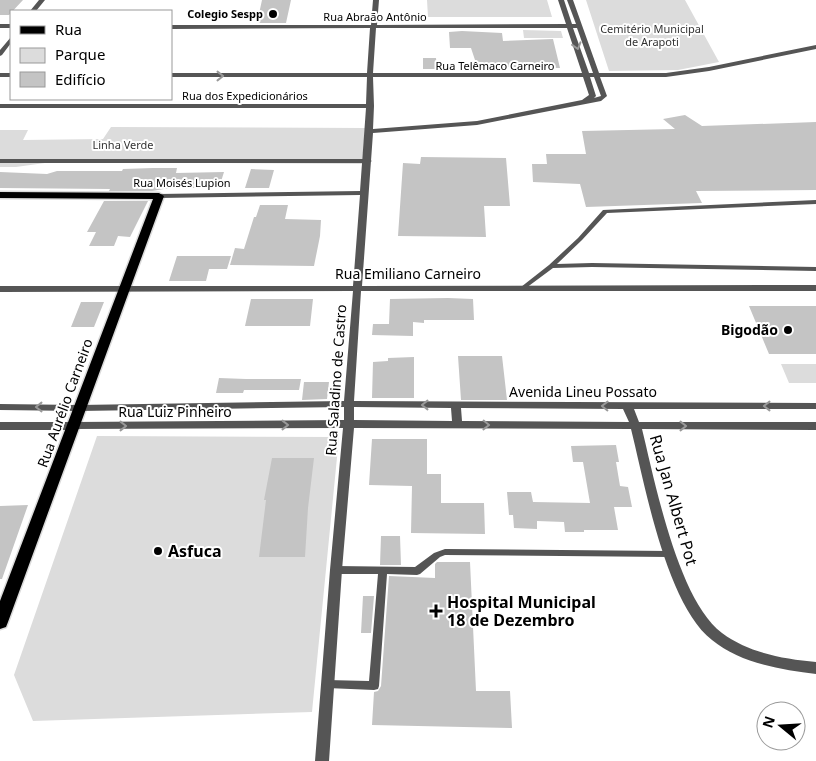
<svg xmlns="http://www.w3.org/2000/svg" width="816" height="761" viewBox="0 0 816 761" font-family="'Noto Sans',sans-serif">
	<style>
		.green { fill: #dcdcdc }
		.building { fill: #c4c4c4 }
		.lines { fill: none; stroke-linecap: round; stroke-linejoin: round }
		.primary-casing { stroke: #dbdbdb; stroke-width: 3 }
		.service { fill: #555; fill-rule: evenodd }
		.pedestrian { fill: #555; fill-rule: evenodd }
		.minor { fill: #555; fill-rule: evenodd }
		.tertiary { fill: #555; fill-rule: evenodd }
		.primary { fill: #000; fill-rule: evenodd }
		.oneway { stroke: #999 }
		.poi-dot { fill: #000; stroke: #fff; stroke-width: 2 }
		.labels { text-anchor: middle; stroke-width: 4; stroke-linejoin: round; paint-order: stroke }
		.far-poi-label { font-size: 11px; font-weight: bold; fill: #000; stroke: #fff; text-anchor: end }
		.far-street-label { font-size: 11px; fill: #000; stroke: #fff }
		.far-park-label { font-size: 11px; fill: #333; stroke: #fff }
		.street-label { font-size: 14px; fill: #000; stroke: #fff }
		.poi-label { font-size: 14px; font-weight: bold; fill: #000; stroke: #fff; text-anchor: end }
		.near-street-label { font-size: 16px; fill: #000; stroke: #fff }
		.near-poi-label { font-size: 16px; font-weight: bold; fill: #000; stroke: #fff; text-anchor: start }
	</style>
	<rect width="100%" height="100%" fill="#fff"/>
	<path class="green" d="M427,0H547L552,17H428Z
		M586,0H685L719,62L678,70L609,71Z
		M523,30L561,31L563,38H524Z
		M111,127L365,128L362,164L52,162L16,167H0V130H28L23,140L103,139Z
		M781,364H816V383H789Z
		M97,436L339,437L312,712L33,721L14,675Z"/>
	<path class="building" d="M0,0H23L9,15H0Z
		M262,0H291L286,23H257Z
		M462,31L502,33L503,41L553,39L560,68L506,67V71H495L478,69L471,48H450L449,32Z
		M423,58H436L437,69H423Z
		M685,115L702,126L816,122V190L696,191L702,203L586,207L580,184L533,182L532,164H547L546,154H586L582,131L675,129L663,119Z
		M421,157L506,158L510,206H484L486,237L398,236L403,163L420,164Z
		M153,168H177L176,173L224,172L219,188H170L152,191H109L110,189L0,188V172L47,174L57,171H122L123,169Z
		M251,169L274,170L269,188H245Z
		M104,201H148L130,237L118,236L114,246H89L96,232H87Z
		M260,205H288L285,219L321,220L320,236L314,266L230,265L235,248L244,249L254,217H256Z
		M177,256H231L227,269H209L206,281H169Z
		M448,298L473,299L474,320H424V323L413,322V336L372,335L373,324H389L390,299Z
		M251,299H313L310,326H245Z
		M81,302H104L94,327H71Z
		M749,306H816V354H769Z
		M458,356H502L507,400H461Z
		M414,357V398H372L373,362L388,361V358Z
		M219,378L246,379H301L299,390H244L243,393H216Z
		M304,382H329L327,399L302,400Z
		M372,439H427V474H441V503H484L485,534L411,533L412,486L369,485Z
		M616,445L619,462H616L620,486L628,487L632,507H614L618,530H584V532H565L564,522L537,521V529L514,528L513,515H509L507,492H531L533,502L590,503L583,462H573L571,446Z
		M272,458H314L308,508L305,557H259L266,500H264Z
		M28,505L2,579H0V506Z
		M381,536H400L401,565H380Z
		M437,562H470L476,691H510L512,728L372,725L374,692L378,691L381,686L389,576L435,578V564Z
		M363,596H374L371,633H361Z"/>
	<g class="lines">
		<g class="primary-casing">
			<path id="primary" d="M0,192L159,193L164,196L8,622L6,627L0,629V601L153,199L0,198Z"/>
		</g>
		<path class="service" d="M816,200V204L607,213L582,240L557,264L592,263L816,267V271L592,267L553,268L526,288L524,289L521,287L549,265L578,238L603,210Z
			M445,549L669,551L672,552L674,554L672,556L669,557L445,555L440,557L420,574L417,575L387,574L379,686L378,689L374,690L327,688L323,687L322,684L323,681L327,680L369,681L378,574H336L333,573L331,570L333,567L336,566L415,567L434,553Z"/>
		<path class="pedestrian" d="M0,159H368L372,161L368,163H0Z"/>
		<path class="minor" d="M39,0H45L36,11H30Z
			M373,0H379L377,25L566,24L558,0H564L572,24H576L567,0H573L599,73H666L709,67L816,45V49L709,71L666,77H600L607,96L601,101L477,125L373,133L362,286L816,285V291H361L354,401L816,403V409H634L639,422H816V430L642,429C655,482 678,600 722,633C749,653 783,659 816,662V674C781,670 740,663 712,640C666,604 645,485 631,429L354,428L342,570L329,761H315L330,570L343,428L70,429L69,426L70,423L74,422L344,420V407L79,411L74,408L79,405L344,401L353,291L0,292V286H353L360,195L159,198L155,196L159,194L360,191L366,108H0V104H366L367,77H171V73H367L370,28L171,29V25H371ZM376,28H567L582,73H373ZM573,28H577L593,73H589ZM373,77H583L589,95L582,100L477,121L373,129L374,106ZM590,77H594L601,96L594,98L596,96ZM354,407L451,408L452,421L354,420ZM461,408L623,409L629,422L462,421Z
			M0,24H11V28H0Z
			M11,37V43L2,55L0,56V50Z
			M0,73H11V77H0Z"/>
		<path class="tertiary" d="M0,404L79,405L84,408L79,411L0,410Z
			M0,422H74L79,426L74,430H0Z"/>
		<use href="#primary" class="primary"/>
	</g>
	<defs><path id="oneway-chevron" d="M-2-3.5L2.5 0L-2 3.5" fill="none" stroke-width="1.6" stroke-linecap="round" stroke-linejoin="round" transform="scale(1.25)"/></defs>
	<g class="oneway">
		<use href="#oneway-chevron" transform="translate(577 46) rotate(73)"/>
		<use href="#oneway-chevron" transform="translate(220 76)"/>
		<use href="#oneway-chevron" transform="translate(425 405) rotate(-180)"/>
		<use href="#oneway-chevron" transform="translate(605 406) rotate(-179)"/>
		<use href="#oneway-chevron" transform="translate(767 406) rotate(180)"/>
		<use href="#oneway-chevron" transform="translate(39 407) rotate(-180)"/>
		<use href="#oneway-chevron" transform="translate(285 425)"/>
		<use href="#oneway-chevron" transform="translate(486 425) rotate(1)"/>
		<use href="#oneway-chevron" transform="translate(123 426)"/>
		<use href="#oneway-chevron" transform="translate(683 426)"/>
	</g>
	<g class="poi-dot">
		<circle cx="273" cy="14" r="5"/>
		<circle cx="788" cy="330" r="5"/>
		<circle cx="158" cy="551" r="5"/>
		<path d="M433.5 603.5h5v5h5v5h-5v5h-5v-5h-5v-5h5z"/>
	</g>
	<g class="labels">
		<g class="far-poi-label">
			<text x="263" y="18">Colegio Sespp</text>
		</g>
		<g class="far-street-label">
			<text x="375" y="21">Rua Abraão Antônio</text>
			<text x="495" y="70">Rua Telêmaco Carneiro</text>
			<text x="245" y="100">Rua dos Expedicionários</text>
			<text x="182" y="187">Rua Moisés Lupion</text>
		</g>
		<g class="far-park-label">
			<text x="652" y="33">Cemitério Municipal<tspan x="652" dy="13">de Arapoti</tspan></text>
			<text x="123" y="149">Linha Verde</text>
		</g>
		<g class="street-label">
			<text x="408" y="279">Rua Emiliano Carneiro</text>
			<text transform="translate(336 380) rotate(-86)" y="5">Rua Saladino de Castro</text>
			<text x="583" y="397">Avenida Lineu Possato</text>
			<text transform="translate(65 403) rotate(-70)" y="5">Rua Aurélio Carneiro</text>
			<text x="175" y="417">Rua Luiz Pinheiro</text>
		</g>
		<g class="poi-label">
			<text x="778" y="335">Bigodão</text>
		</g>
		<g class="near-street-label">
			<text transform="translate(674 500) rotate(74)" y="6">Rua Jan Albert Pot</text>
		</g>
		<g class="near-poi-label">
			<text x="168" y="557">Asfuca</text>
			<text x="447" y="608">Hospital Municipal<tspan x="447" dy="18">18 de Dezembro</tspan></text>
		</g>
	</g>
	<rect x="10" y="10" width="162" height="90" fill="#ffffff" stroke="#999999"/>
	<rect x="20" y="26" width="25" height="8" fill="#000000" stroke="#999999"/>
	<text x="55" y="35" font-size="15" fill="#000000">Rua</text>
	<rect x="20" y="48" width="25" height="15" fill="#dcdcdc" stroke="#999999"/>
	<text x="55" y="60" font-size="15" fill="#000000">Parque</text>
	<rect x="20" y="72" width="25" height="15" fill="#c4c4c4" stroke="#999999"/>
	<text x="55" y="85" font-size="15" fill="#000000">Edifício</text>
	<g transform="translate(781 726) rotate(288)"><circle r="24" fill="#ffffff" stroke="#999999"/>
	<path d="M0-4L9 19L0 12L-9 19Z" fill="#000000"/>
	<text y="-8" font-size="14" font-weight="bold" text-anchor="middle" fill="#000000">N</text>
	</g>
</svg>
